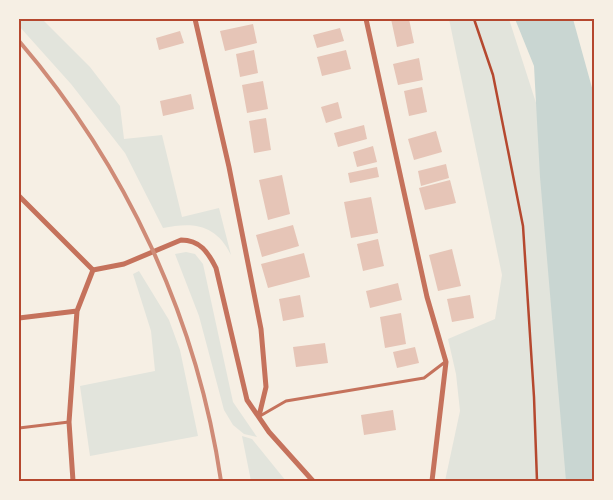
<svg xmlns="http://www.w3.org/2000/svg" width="613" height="500" viewBox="0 0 613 500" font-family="Lato,sans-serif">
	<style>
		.green { fill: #e2e4dc }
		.water { fill: #c9d6d2 }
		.building { fill: #e6c5b7 }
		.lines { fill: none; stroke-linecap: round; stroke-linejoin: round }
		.path { stroke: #b5482f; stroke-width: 2.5 }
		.service { stroke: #c5725c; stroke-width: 3 }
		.minor { stroke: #c5725c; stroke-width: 5 }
		.rail { stroke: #cf8b77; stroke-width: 4 }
		.neatline { fill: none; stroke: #b5482f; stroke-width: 2 }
	</style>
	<rect width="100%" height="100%" fill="#f6efe4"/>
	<path class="green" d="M19,19H42L90,67L120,106L124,139L162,135L182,217L219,208L231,255C216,223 191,222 163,228L125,153L71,84L19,26Z
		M449,19H509L537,106L568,481H445L460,411L456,374L448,339L495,319L502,275Z
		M186,252L195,254L203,264L233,402L257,437L244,434L233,425L224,410L199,316L175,254Z
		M139,271L169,320L180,350L198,436L90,456L80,386L155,371L151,331L133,274Z
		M242,436L252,439L286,481H251Z"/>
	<path class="water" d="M515,19H573L594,95V481H566L540,177L534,66Z"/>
	<path class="building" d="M391,19H409L414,43L397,47Z
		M253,24L257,43L225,51L220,31Z
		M340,28L344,41L317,48L313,35Z
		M180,31L184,43L159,50L156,38Z
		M254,50L258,73L240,77L236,54Z
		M346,50L351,69L322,76L317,57Z
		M419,58L423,80L398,85L393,64Z
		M263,81L268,109L247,113L242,85Z
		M422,87L427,112L409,116L404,91Z
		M191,94L194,109L163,116L160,101Z
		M338,102L342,118L326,123L321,107Z
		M266,118L271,150L254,153L249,121Z
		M364,125L367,139L338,147L334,133Z
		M436,131L442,152L414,160L408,139Z
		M373,146L377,162L357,167L353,152Z
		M446,164L449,178L421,186L418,171Z
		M377,167L379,177L350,183L348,173Z
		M282,175L290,214L268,220L259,180Z
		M450,180L456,203L425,210L419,188Z
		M371,197L378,233L351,238L344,202Z
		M293,225L299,246L262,257L256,235Z
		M378,239L384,266L363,271L357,244Z
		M452,249L461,286L438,291L429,255Z
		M304,253L310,277L268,288L261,264Z
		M398,283L402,300L370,308L366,291Z
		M300,295L304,317L283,321L279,299Z
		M470,295L474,318L452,322L447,299Z
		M401,313L406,344L385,348L380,317Z
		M325,343L328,363L296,367L293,347Z
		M415,347L419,363L397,368L393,352Z
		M393,410L396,430L364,435L361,415Z"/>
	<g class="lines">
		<path class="path" d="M474,19L493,75L523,226L534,397L537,481"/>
		<path class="service" d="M260,416L286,401L424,378L445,362
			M19,428L69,422"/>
		<path class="minor" d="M195,19L229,167L261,329L266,387L259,416
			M366,19L427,297L446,362L432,481
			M19,196L93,270
			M93,270L124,264L181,240C200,240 208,252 216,268L247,400L269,432L313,481
			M19,318L77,311
			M73,481L69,422L77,311L93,270"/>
		<path class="rail" d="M19,41C126,166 197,318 221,481"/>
	</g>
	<rect width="613" height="500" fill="none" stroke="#f6efe4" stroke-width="40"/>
	<rect x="20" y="20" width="573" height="460" class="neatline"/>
</svg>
